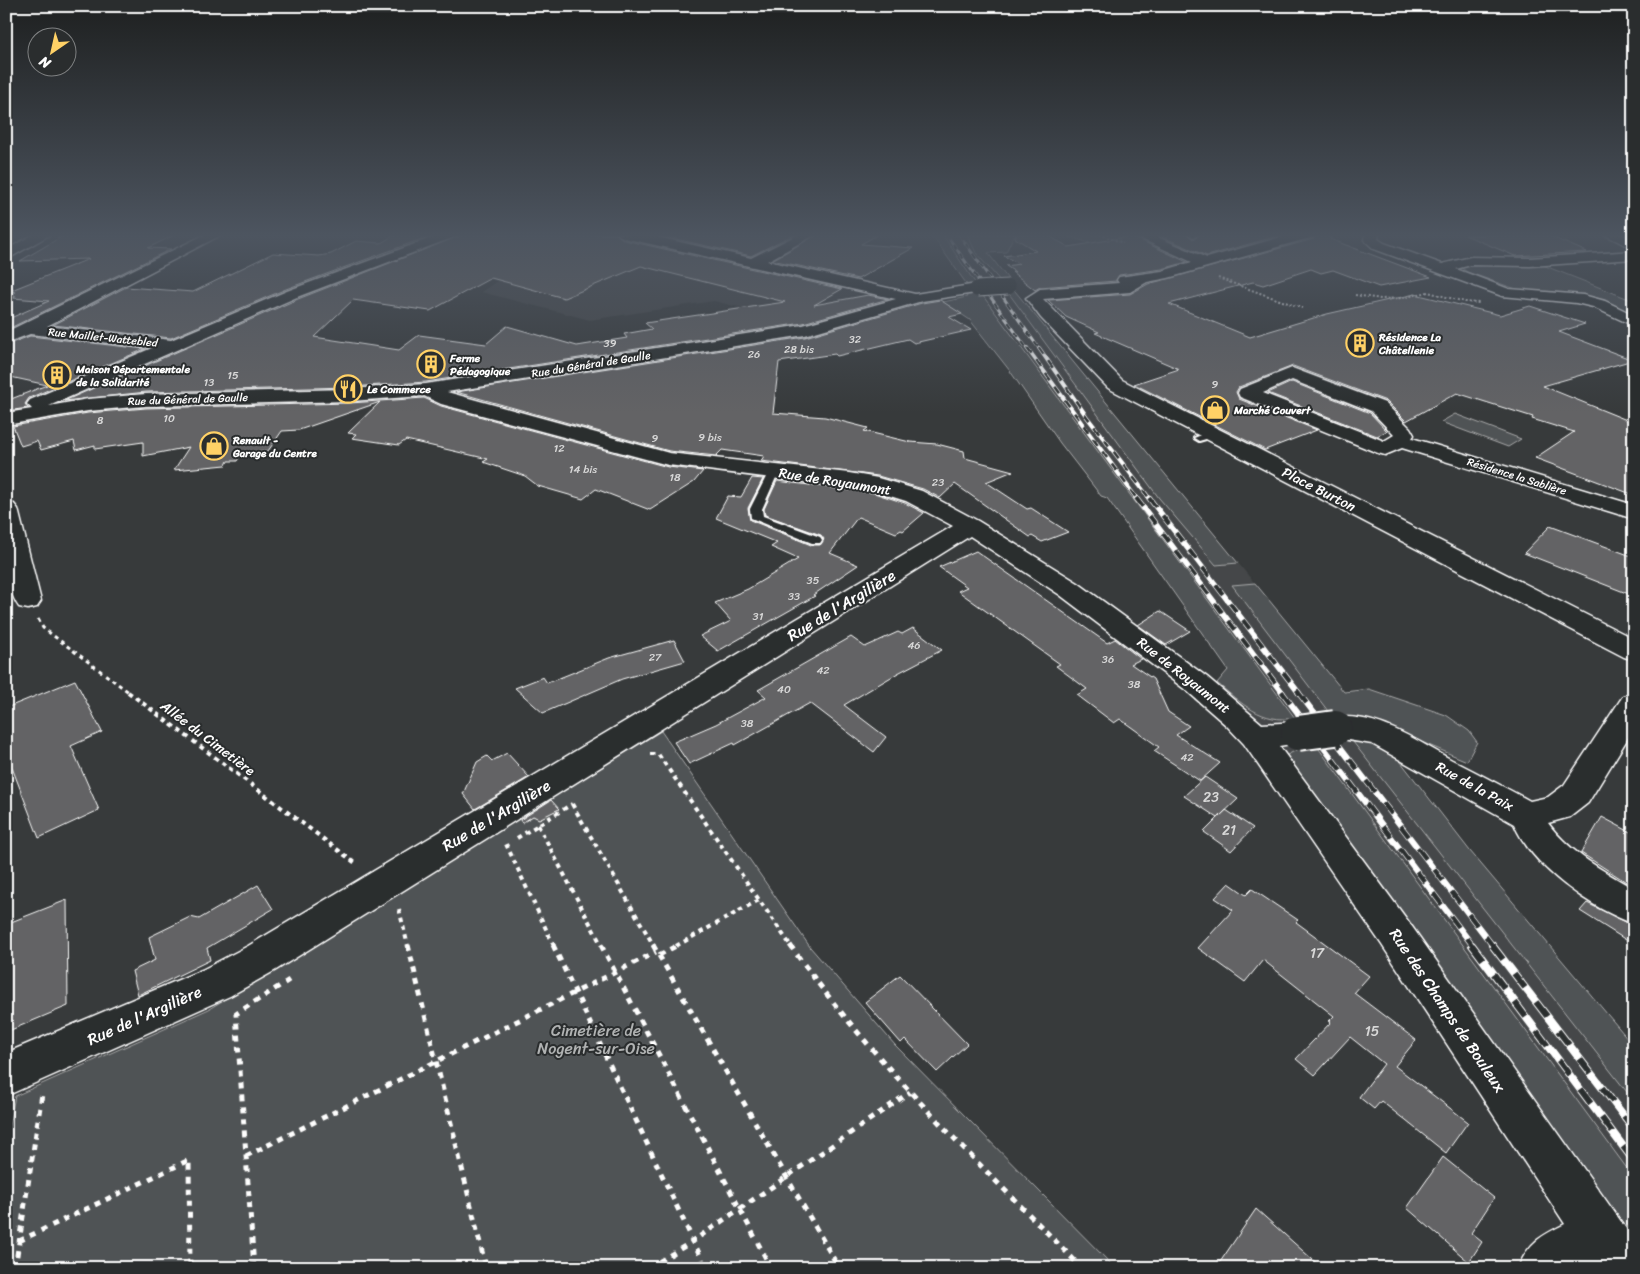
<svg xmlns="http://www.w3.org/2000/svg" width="1640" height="1274" viewBox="0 0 1640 1274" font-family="Sriracha,sans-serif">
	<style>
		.built { fill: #444748 }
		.green { fill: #505354; stroke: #a8a9aa }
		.building { fill: #636465; stroke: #fff; fill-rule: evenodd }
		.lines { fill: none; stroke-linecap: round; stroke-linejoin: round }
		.lane-casing { stroke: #fff; stroke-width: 4 }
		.street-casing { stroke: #fff; stroke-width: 3 }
		.secondary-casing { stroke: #fff; stroke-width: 3 }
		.path-far3 { stroke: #fff; stroke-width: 2; stroke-dasharray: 2 2; stroke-linecap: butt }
		.path-far2 { stroke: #fff; stroke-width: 3; stroke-dasharray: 4 4; stroke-linecap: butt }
		.path-far1 { stroke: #fff; stroke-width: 4; stroke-dasharray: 4.5 4.5; stroke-linecap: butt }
		.path { stroke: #fff; stroke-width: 5; stroke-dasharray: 6 6; stroke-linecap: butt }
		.lane { fill: #2a2d2e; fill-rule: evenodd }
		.street { fill: #2a2d2e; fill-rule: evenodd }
		.secondary { fill: #2a2d2e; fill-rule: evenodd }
		.rail-far4-casing { stroke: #fff; stroke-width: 3 }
		.rail-far3-casing { stroke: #fff; stroke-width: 4 }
		.rail-far2-casing { stroke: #fff; stroke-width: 5.5 }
		.rail-far1-casing { stroke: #fff; stroke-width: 6 }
		.rail-casing { stroke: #fff; stroke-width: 8 }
		.rail-far4 { stroke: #2a2d2e; stroke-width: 2; stroke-dasharray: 6; stroke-linecap: butt }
		.rail-far3 { stroke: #2a2d2e; stroke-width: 2.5; stroke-dasharray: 8; stroke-linecap: butt }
		.rail-far2 { stroke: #2a2d2e; stroke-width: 4; stroke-dasharray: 11; stroke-linecap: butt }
		.rail-far1 { stroke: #2a2d2e; stroke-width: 4.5; stroke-dasharray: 14; stroke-linecap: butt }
		.rail { stroke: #2a2d2e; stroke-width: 6; stroke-dasharray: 18; stroke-linecap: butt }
		.street-bridge-far1-casing { stroke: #fff; stroke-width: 17; stroke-linecap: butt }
		.street-bridge-casing { stroke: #fff; stroke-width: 38; stroke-linecap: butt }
		.street-bridge-far1 { stroke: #2a2d2e; stroke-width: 15 }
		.street-bridge { stroke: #2a2d2e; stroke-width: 34 }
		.labels { text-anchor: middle; stroke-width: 4; stroke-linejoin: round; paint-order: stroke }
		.far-street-label { font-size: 11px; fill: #fff; stroke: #2a2d2e }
		.far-poi-label { font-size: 11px; font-weight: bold; fill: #fff; stroke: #2a2d2e; text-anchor: start }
		.number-label { font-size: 11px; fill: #d8d8d8 }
		.street-label { font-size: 14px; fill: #fff; stroke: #2a2d2e }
		.near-number-label { font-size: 14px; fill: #d8d8d8 }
		.near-street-label { font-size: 16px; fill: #fff; stroke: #2a2d2e }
		.near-park-label { font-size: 16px; fill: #b0b2b2; stroke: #2a2d2e }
	</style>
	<rect width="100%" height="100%" fill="#373a3b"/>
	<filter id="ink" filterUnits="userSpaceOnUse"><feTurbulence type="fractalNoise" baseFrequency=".02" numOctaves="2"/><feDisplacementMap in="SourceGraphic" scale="10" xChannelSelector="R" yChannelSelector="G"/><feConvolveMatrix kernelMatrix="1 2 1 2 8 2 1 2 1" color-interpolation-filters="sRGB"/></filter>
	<g filter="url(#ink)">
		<path class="built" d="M603,234L740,265L866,293L858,298L779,317L714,301L590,320L481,292L497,281L461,271Z
			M931,234H989L987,252L1015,291L1366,719L1372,743L1394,753L1470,851L1634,1046V1252L1285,756L1250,711L1217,683L1228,670L1107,498L1101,496L1010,371L970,320L943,302L967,297L965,293H972Z"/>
		<path class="green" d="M931,234H942L976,284L968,286Z
			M967,234H1019L1013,237L1006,252L988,253L1011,283H1002L976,253Z
			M1061,234H1120L1175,258L1153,263Z
			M1473,264H1540L1634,301V321L1599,304L1519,290L1467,272L1462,268Z
			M1007,291H1015L1238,563L1216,565L1159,498Z
			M980,292L1295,718C1262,724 1241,703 1217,683L1228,670L1107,498L1101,496L1060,443L1010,371L970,320L943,302L967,297L965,293Z
			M1455,414L1521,439L1508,447L1441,422Z
			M1255,583L1344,692L1369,689L1446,715L1469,731L1477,742L1467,761L1366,719L1331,715L1232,585Z
			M661,731L810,947L895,1045L1115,1268H6V1141L15,1096L209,1009Z
			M1353,742L1372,743L1394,753L1470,851L1634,1046V1101Z
			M1316,745L1634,1178V1251L1285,756L1303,747Z"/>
		<path class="building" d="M66,234H176L148,248L171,249L6,330V320L49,301L13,298L16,296H8L16,292L9,291L89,259L20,261Z
			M396,234H435L286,289L171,338L53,325L126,287L193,292L273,253L319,256L331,254L356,241L381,243Z
			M464,234H616L624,240L842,289L814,305L868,295L888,299L803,323L426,382L350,387L146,392L64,401L298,299ZM641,266L785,302L645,323L652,329L624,334L627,338L577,346L507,326L486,344L419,335L399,350L314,337L353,300L430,311L491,278L564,298Z
			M654,234H794L751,256Z
			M818,234H879L861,244L913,248L858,279L772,260Z
			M1017,234H1045L1069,247L1131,236L1187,262L1162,269L1119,275L1116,281L1040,287L1035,290L1012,272H1015L1006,266L1019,264L1004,256L1036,251L1015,238Z
			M1156,234H1187L1193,239L1199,234H1284L1207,256Z
			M1316,234H1331L1330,239L1431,277L1379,287L1333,270L1321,273L1311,269L1263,285L1253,282L1169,304L1250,337L1327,314L1415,294L1500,315L1530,306L1585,324L1559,332L1633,360L1543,386L1634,423V495L1535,458L1574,432L1532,419L1533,417L1457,393L1406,421L1386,401L1293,366L1239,387L1236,392L1239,399L1317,430L1265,450L1134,384L1179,369L1095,333L1099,332L1066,317L1048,300L1130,294L1148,284L1314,239Z
			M1465,235H1547L1587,252L1515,256Z
			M940,300L962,314L949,317L971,330L914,343L908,339L837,356L835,354L779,362L773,413L825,417L868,428L864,431L910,442L937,444L964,451L965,458L1013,471L986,482L1027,509L1031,508L1068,532L1042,542L1032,536L1030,537L955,484L940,498L923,489L878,476L761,461L764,456L722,450L716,456L669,451L456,392L805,337L922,303Z
			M30,336L145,349L29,398L25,404L28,408L7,411L6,401L47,385L6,376V345Z
			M1292,382L1370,413L1387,431L1377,436L1268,393Z
			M424,398L441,406L668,467L703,471L694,482L650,510L596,489L583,499L538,486L525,476L483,462L488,459L406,440L399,445L352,438L356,434L348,433L380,402L299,430L282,431L268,451L242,452L237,461H228L226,465L174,470L189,447L143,456V442L95,449V445L76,450L74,441L41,450L37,441L21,446L13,426L88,413L146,408L350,403Z
			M752,478L763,479L748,508L750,520L811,545H820L824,539L821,535L765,515L764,509L777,481L874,493L905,503L924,513L903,531L901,530L896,533L858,517L830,553L858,565L813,595L815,596L718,651L700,636L731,621L715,603L748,589L798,559L771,547L777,543L716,518L728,496L741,497Z
			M1550,526L1634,557V596L1524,553Z
			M976,551L1107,643L1115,639L1141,659L1131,664L1153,679L1168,712L1189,726L1176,735L1220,763L1200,781L1154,751L1159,747L1120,719L1114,723L1077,695L1087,689L1056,666L1060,664L958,591L967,587L939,567Z
			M1160,611L1190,631L1166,645L1138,625Z
			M913,628L942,650L898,673L844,705L886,737L874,752L810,703L735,745L734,743L689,764L674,742L716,724L766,697L758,690L851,637L865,647L898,632L902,634Z
			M674,640L685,661L622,679L543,713L515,688L543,677L547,683L609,658Z
			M75,680L102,732L71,746L99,810L39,838L6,752V708Z
			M507,753L529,777L475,809L463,794L477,762L487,756L492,761Z
			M1205,777L1238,799L1218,818L1184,796Z
			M551,800L559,809L539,819L533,816L522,823L520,820Z
			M1226,810L1253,828L1231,851L1204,832Z
			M1602,817L1634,834V887L1581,853Z
			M1229,883L1246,895L1252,889L1298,920L1296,922L1369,976L1354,993L1416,1040L1395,1066L1468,1122L1446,1153L1381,1101L1374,1109L1359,1097L1384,1064L1350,1037L1315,1075L1296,1059L1331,1022L1329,1021L1334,1016L1263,960L1245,982L1198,948L1233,910L1215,898Z
			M258,885L273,909L207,948L210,960L138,995L132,971L155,960L149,937L190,917L199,919Z
			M67,900L68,1006L6,1032V924Z
			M1587,903L1634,926V945L1580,911Z
			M900,975L967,1044L937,1072L905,1039L901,1043L865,1002Z
			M1443,1157L1494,1198L1471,1233L1482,1242L1469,1262L1407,1208Z
			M1256,1209L1322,1268H1216Z"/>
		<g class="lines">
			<g class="lane-casing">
				<path id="lane" d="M1189,234H1197V235L1194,237Z
					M1212,431L1216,432V436L1199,441L1194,438Z
					M774,468L779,471L762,509L763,516L820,537L822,540L820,543H812L751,518L750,509L769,471Z"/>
			</g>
			<g class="street-casing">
				<path id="street" d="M34,234H51L6,260V250Z
					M206,234H223L47,326L171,340L287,291L442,234H462L297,297L49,406L88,399L146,394L350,389L426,384L803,325L896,299L624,238L618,234H644L751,258L799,234H816L767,261L915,294L977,284L982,286L985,289L982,292L922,301L805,335L447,392L669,453L849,473L878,478L922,491L978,521L1078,583L1207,677L1262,724L1298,722L1309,725L1313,733L1309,741L1279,746L1408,921L1634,1240V1268H1594L1591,1263L1581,1268H1518C1529,1242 1541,1236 1565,1224L1382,945L1244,744L1227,726L1187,691L1060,595L970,536L276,970L230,996L6,1096V1053L202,970L248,946L953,526L906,501L874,491L668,465L441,404L424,396L350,401L146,406L88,411L6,425V413L32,409L27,404L30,400L152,348L30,334L6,343V332Z
					M1131,234H1150L1207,258L1292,234H1314L1313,237L1168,278L1147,282L1130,292L1043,299L1122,380L1634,639V660L1624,657L1108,388L1041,318L1026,298L1040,289L1119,283L1117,280L1119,277L1162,271L1192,262Z
					M1365,234H1379L1378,239L1384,243L1442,264L1471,257L1530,258L1634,251V259L1530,266L1471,265L1456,269L1509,289L1583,295L1605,301L1634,315V326L1593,307L1576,303L1502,296L1374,249L1364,240Z
					M1292,368L1385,403L1410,428L1414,435L1412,438L1634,505V519L1402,448L1385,455L1378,453L1240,397L1238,393L1240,389ZM1292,380L1371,411L1394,435L1384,441L1263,393Z
					M6,502L14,504L18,509L41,601L37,607L28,609L19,607C1,581 6,532 6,502Z
					M1634,693V728L1588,803L1570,817L1548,823C1570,853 1602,870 1634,889V924C1590,908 1532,867 1514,824L1372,744L1324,736L1320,728L1324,720C1369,707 1415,740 1452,760C1478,773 1504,787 1530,801L1548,797L1564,785L1623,696Z"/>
			</g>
			<g class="secondary-casing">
				<path id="secondary" d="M1603,234H1621L1634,240V249Z"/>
			</g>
			<path class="path-far3" d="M1100,234L1123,243
				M1218,278L1302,308
				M1355,295L1381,299L1402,298L1428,292L1465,302L1479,303"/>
			<path class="path-far2" d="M38,619L43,628L130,693"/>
			<path class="path-far1" d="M128,692L358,865
				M650,754H658L791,946
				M572,804L654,946
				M538,825L602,946
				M517,838L572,804
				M506,844L554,946
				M399,909L408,946
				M676,946L759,900"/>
			<path class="path" d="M408,945L486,1268
				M553,945L706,1268
				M601,945L771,1268
				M653,945L839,1268
				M790,945C874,1064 980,1164 1082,1268
				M659,955L678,945
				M246,1156L656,952
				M19,1241L189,1160L190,1268
				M15,1268L42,1094
				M254,1268L236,1014L289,980
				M649,1268L693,1241L910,1092"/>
			<use href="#lane" class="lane"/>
			<use href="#street" class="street"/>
			<use href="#secondary" class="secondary"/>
			<g class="rail-far4-casing">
				<path id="rail-far4" d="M946,234L1028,350
					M959,234L1040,350"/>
			</g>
			<g class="rail-far3-casing">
				<path id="rail-far3" d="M1027,348L1137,499
					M1039,348L1087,417L1150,499"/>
			</g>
			<g class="rail-far2-casing">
				<path id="rail-far2" d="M1136,498L1283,693
					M1149,498L1299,693"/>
			</g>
			<g class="rail-far1-casing">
				<path id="rail-far1" d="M1282,692L1473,946
					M1298,692L1493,946"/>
			</g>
			<g class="rail-casing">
				<path id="rail" d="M1472,945L1634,1161
					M1492,945L1634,1129"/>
			</g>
			<use href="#rail-far4" class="rail-far4"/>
			<use href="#rail-far3" class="rail-far3"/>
			<use href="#rail-far2" class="rail-far2"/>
			<use href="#rail-far1" class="rail-far1"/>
			<use href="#rail" class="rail"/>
			<g class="street-bridge-far1-casing">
				<path id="street-bridge-far1" d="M977,289L1008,287"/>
			</g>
			<g class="street-bridge-casing">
				<path id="street-bridge" d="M1298,733L1335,728"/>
			</g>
			<use href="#street-bridge-far1" class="street-bridge-far1"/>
			<use href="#street-bridge" class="street-bridge"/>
		</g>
	</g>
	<linearGradient id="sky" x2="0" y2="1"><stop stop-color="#1e2020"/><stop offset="0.57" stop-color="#4d5560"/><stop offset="1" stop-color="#4d5560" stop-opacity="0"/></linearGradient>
	<rect width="1640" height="413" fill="url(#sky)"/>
	<defs>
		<g id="building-ring" transform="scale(1.4375)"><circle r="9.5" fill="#2a2d2e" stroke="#ffd166" stroke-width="1.5"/><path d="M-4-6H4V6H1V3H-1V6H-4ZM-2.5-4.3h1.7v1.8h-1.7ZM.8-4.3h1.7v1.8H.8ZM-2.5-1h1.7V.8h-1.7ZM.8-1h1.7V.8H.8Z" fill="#ffd166"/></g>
		<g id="restaurant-ring" transform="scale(1.4375)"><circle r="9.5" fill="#2a2d2e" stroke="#ffd166" stroke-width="1.5"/><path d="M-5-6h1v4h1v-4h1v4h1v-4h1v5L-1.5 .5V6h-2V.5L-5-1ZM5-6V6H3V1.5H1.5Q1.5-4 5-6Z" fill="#ffd166"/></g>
		<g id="shop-ring" transform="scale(1.4375)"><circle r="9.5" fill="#2a2d2e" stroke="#ffd166" stroke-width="1.5"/><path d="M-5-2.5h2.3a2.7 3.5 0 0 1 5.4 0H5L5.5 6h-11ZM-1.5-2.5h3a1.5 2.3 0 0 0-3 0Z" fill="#ffd166"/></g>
	</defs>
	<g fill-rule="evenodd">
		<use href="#building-ring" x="1360" y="343"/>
		<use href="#building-ring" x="431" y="364"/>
		<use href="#building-ring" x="57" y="375"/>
		<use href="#restaurant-ring" x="348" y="389"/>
		<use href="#shop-ring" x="1215" y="410"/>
		<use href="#shop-ring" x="214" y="446"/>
	</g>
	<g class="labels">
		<g class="far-street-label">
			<text transform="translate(103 337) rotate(6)" y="4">Rue Maillet-Wattebled</text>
			<text transform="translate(591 364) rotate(-9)" y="4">Rue du Général de Gaulle</text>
			<text transform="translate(188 399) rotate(-2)" y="4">Rue du Général de Gaulle</text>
			<text transform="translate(1517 476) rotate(17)" y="4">Résidence la Sablière</text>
		</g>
		<g class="far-poi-label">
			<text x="1379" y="341">Résidence La<tspan x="1379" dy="13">Châtellenie</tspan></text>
			<text x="450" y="362">Ferme<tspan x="450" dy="13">Pédagogique</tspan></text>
			<text x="76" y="373">Maison Départementale<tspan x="76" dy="13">de la Solidarité</tspan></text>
			<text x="367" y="393">Le Commerce</text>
			<text x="1234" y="414">Marché Couvert</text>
			<text x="233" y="444">Renault -<tspan x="233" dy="13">Garage du Centre</tspan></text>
		</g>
		<g class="number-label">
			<text x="855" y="343">32</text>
			<text x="610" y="347">39</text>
			<text x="799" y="353">28 bis</text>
			<text x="754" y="358">26</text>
			<text x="233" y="379">15</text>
			<text x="209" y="386">13</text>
			<text x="1215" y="388">9</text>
			<text x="169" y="422">10</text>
			<text x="100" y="424">8</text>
			<text x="710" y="441">9 bis</text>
			<text x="655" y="442">9</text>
			<text x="559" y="452">12</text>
			<text x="583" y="473">14 bis</text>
			<text x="675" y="481">18</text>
			<text x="938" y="486">23</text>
			<text x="813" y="584">35</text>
			<text x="794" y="600">33</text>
			<text x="758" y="620">31</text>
			<text x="914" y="649">46</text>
			<text x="655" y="661">27</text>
			<text x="1108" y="663">36</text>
			<text x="823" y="674">42</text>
			<text x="1134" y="688">38</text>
			<text x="784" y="693">40</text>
			<text x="747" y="727">38</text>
			<text x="1187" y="761">42</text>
		</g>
		<g class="street-label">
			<text transform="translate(835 481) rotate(9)" y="5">Rue de Royaumont</text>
			<text transform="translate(1319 489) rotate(27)" y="5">Place Burton</text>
			<text transform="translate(1184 675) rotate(38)" y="5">Rue de Royaumont</text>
			<text transform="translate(208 738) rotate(37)" y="5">Allée du Cimetière</text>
			<text transform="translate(1475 786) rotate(29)" y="5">Rue de la Paix</text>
		</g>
		<g class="near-number-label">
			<text x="1211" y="802">23</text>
			<text x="1229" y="835">21</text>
			<text x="1317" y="958">17</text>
			<text x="1372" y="1036">15</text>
		</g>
		<g class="near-street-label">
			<text transform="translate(841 605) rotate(-31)" y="6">Rue de l'Argilière</text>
			<text transform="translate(496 815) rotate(-31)" y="6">Rue de l'Argilière</text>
			<text transform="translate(1448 1010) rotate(56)" y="6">Rue des Champs de Bouleux</text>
			<text transform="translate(144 1015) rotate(-24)" y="6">Rue de l'Argilière</text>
		</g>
		<g class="near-park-label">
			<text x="596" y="1036">Cimetière de<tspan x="596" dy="18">Nogent-sur-Oise</tspan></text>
		</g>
	</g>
	<rect width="1640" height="1274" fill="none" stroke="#2a2d2e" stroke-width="25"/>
	<rect x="12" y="12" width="1615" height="1249" fill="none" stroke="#fff" stroke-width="2" filter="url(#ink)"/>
	<g transform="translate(52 52) rotate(214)"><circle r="24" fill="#2a2d2e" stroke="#7f8182"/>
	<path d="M0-4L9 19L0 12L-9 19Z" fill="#ffd166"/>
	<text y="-8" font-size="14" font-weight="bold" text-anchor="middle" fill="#ffffff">N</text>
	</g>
</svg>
